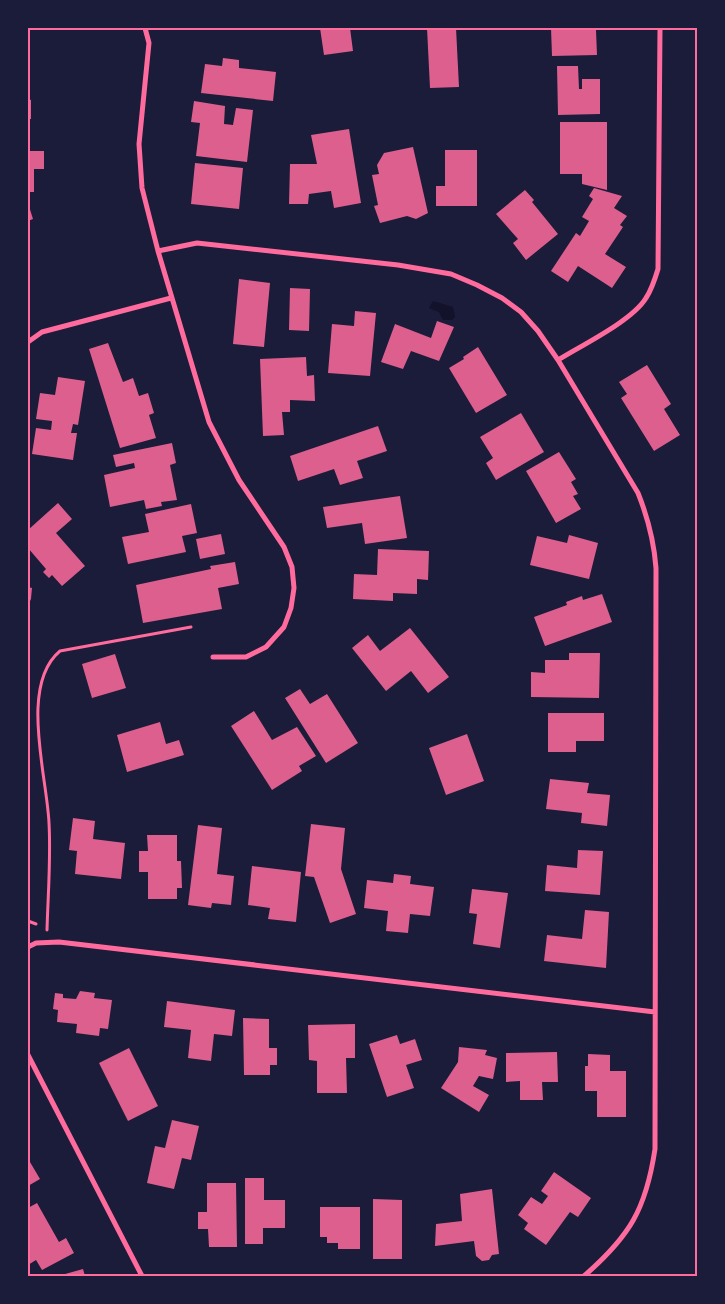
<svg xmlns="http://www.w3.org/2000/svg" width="725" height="1304" viewBox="0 0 725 1304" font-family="Roboto,sans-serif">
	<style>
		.water { fill: #12122b }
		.building { fill: #dd5f8e }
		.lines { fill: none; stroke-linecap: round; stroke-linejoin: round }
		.path { stroke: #ff6b9d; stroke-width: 3 }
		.minor { stroke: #ff6b9d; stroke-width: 5 }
		.neatline { fill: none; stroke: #ff6b9d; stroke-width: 2 }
	</style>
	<rect width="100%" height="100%" fill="#1b1b3a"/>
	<path class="water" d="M433,301L453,307L455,317L452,320H443L439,312L429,308Z"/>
	<path class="building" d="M320,28H350L353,51L324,55Z
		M427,28H456L459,87L430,88Z
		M551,28L596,30L597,55L552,56Z
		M223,58L239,60V68L276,72L273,101L201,93L205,64L222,66Z
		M557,66H578L579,89H582V79H600V114L558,115Z
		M28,99L31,100V119H28Z
		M194,101L225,106L224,124L233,125L236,108L253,110L247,162L196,156L200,123L191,122Z
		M560,122H607V190L582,184V174H560Z
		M349,129L361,203L334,208L331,191L309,194L308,204H289L290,164H317L311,135Z
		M413,147L428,213L416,219L407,216L380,223L374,206L378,205L372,175L379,174L377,165L384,153Z
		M445,150H477V206H436V186H445Z
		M28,151H44V169H34V192H28Z
		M195,163L243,168L239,209L191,204Z
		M594,188L622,196L614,208L627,216L620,225L623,227L605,254L626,267L612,288L578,266L568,282L551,271L576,233L580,236L589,221L582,217L593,199L589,196Z
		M525,190L534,200L532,202L558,234L526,260L513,243L518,239L496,214Z
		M28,203L33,219L28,221Z
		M239,279L270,283L264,347L233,344Z
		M290,288L310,289L309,331L289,330Z
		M355,311L376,313L370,376L328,373L332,324L354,326Z
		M437,321L454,327L439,361L411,351L403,369L381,362L395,324L431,338Z
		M108,343L123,382L133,378L139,396L148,393L154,413L149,415L156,438L120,448L89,349Z
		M478,347L507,395L476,413L449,368L464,359L463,357Z
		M306,357L307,376L314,375L315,401L290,400V412H282L284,435L263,436L260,359Z
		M647,365L671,404L664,409L680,435L654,451L621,398L627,394L619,382Z
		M58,377L85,381L78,425L73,424L71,433H77L73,460L32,454L36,428L51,430L52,421L36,419L40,393L55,395Z
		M521,413L544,452L496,480L486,463L493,458L480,437Z
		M378,426L387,451L357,461L363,478L340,485L334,469L298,481L290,456Z
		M172,443L176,463L170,465L177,500L161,502L162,506L146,509L144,500L110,507L104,475L135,468L134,463L116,467L113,455Z
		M559,452L576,479L571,482L578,494L573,496L581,509L556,523L526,471Z
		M400,496L407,538L365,544L362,523L327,528L323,507Z
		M58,503L72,519L56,533L85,566L62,586L52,575L49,578L43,572L46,569L28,548V530Z
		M191,504L197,533L182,536L186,552L128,564L122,537L149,532L145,514Z
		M221,534L225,554L200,559L196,539Z
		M569,535L598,543L589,579L530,565L537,536L567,543Z
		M378,549L429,551L428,580L417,579V594L393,593V601L353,599L354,574L377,575Z
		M235,562L239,584L218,588L222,609L143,623L136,585L211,569L210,566Z
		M28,587L32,588L31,599L28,605Z
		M602,594L612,622L545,646L534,617L567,605L566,602L582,596L583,600Z
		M410,628L449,677L428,693L411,671L386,691L352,648L368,635L380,651Z
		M569,653H600L599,698L531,697V672L545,673V660H569Z
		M115,654L126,688L92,698L82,664Z
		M300,689L310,704L327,694L358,743L326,763L285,698Z
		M254,711L272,740L297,727L316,756L299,766L302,771L272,790L231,726Z
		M548,713H604V741H576V752H548Z
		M160,722L166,744L179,740L184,755L127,772L117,735Z
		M467,734L484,781L446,795L429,748Z
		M550,779L589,783L587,793L610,795L607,826L581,823L582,813L546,809Z
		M73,818L95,821L93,839L125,843L121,879L75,874L77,851L69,850Z
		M311,824L345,828L341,869L356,914L330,923L314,877L305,876Z
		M198,825L222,828L217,874L234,876L231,905L212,903L211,908L188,905Z
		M147,835H177V861H181L182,888H177V899H148V872H139V851H148Z
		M578,850L603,851L600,895L545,891L547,865L577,868Z
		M252,866L301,872L296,922L268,919L270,908L248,905Z
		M394,874L411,876L410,884L434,887L430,916L410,914L408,933L386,931L388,911L364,908L367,880L393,883Z
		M472,889L508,893L500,948L473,944L477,914L469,913Z
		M585,910L609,912L606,968L544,961L547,935L582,939Z
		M80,991L95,993L94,998L112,1000L108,1029L100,1028L99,1036L76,1033L77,1024L57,1022L58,1010L53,1009L55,993L63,994V998L76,999Z
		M167,1001L235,1010L232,1036L214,1034L211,1061L188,1058L191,1030L164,1027Z
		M243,1018L269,1019V1048H277V1065H270V1075H244Z
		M355,1024V1058H346L347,1093H317V1061L309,1060L308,1025Z
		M397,1035L400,1044L415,1039L422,1060L406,1065L414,1088L387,1097L369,1044Z
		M459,1047L487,1050L485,1055L497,1058L493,1079L479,1076L473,1086L489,1095L479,1112L441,1088L458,1062Z
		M129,1048L158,1106L128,1121L99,1063Z
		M557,1052L558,1082H542L543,1100H520V1081L506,1082V1053Z
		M588,1054L610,1055V1071H626V1117H597V1091H585V1066H588Z
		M172,1120L199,1126L191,1160L182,1158L174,1189L147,1183L155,1146L165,1148Z
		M30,1162L40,1179L28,1186V1164Z
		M554,1172L591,1198L578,1217L570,1212L546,1245L524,1229L528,1223L518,1215L531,1197L542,1204L548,1196L541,1191Z
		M245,1178H264V1200H285V1228H263V1244H245Z
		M207,1183H236L237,1247H209L208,1229H198V1212H207Z
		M492,1189L499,1254L492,1255L489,1260L482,1261L476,1256L474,1241L435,1246L436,1224L462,1221L460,1194Z
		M373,1199L402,1200V1259H373Z
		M37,1203L59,1242L66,1238L74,1253L42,1270L36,1260L28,1265V1208Z
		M320,1207H360V1249H338V1243H327V1237H320Z
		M83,1269L85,1276H58Z"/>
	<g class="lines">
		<path class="path" d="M28,921L36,924
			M47,930C48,894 51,858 49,823C47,776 19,685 60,651L191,627"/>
		<path class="minor" d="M145,28L149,43L139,144L142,188L158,251L197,243L398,265L451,274L477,285L502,298L521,312L538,331L558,360L638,493C648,518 654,541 656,568L655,1149C646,1209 630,1236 584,1276
			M158,251L209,422L239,480L284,547L292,567L294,588L291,608L284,627L266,647L246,657H213
			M28,342L42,332L171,298
			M558,360C582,345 632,321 646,298C652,289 655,279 658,269L660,28
			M28,947L36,943L59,942L655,1012
			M28,1055L142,1276"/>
	</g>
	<rect width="725" height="1304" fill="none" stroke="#1b1b3a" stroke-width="58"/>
	<rect x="29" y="29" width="667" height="1246" class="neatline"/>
</svg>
